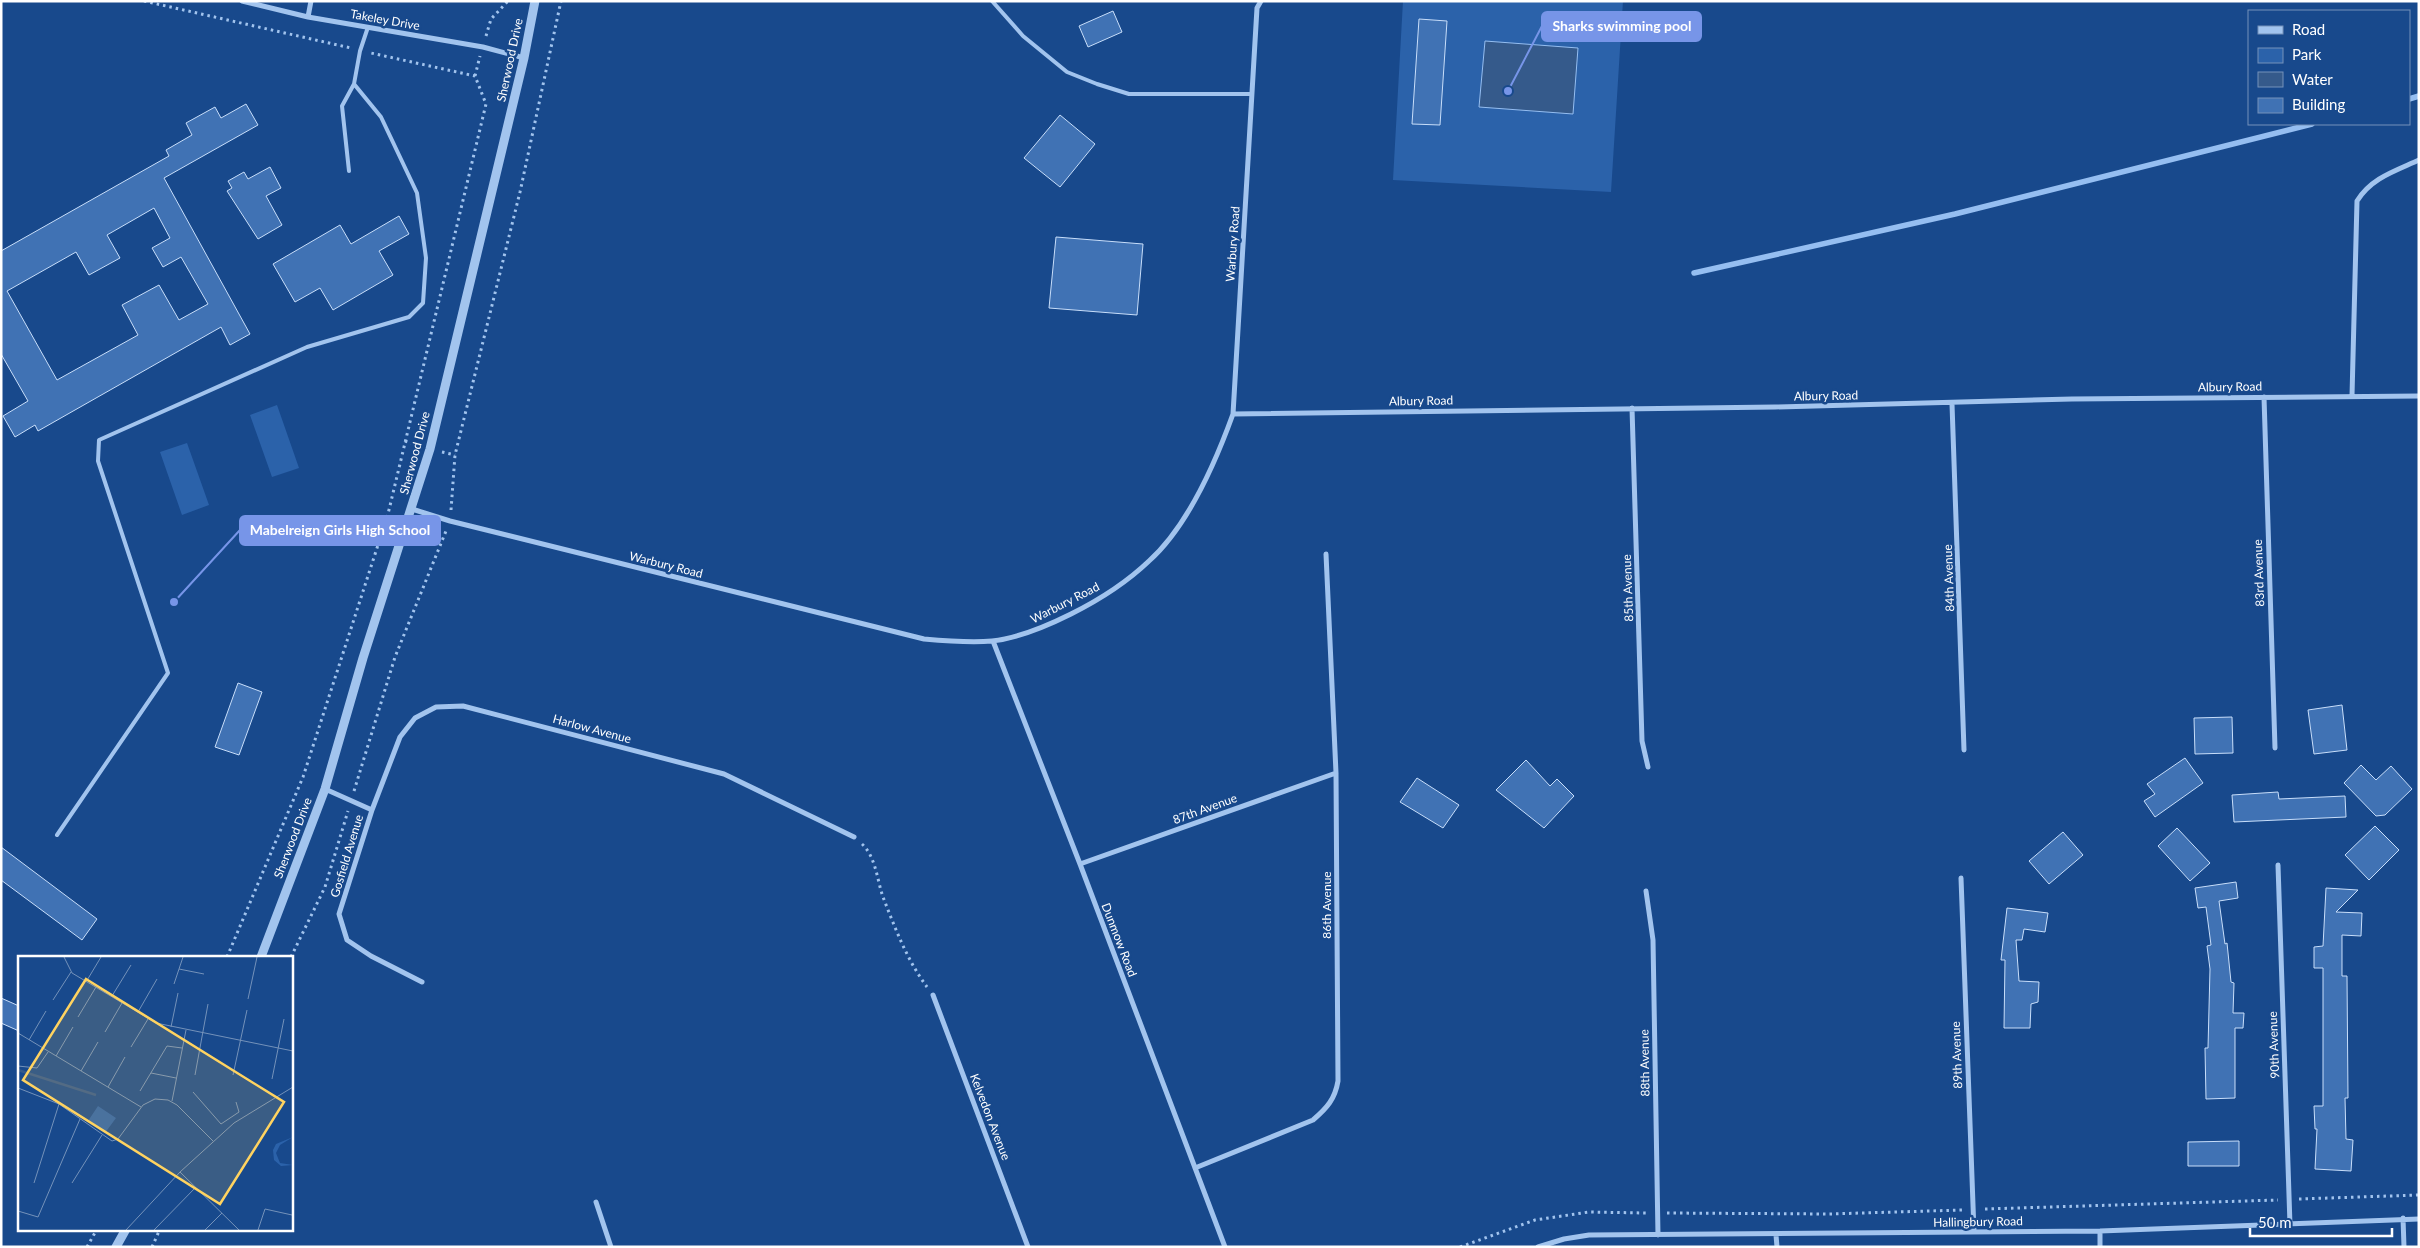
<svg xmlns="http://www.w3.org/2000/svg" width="2420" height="1248" viewBox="0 0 2420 1248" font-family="Lato,sans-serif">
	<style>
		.green { fill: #2b62aa }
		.water { fill: #355a8b; stroke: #95bef1 }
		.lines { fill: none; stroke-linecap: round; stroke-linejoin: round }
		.stream { stroke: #95bef1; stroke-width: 5.5 }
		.building { fill: #4072b4; stroke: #c8defa; fill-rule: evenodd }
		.path { stroke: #a2c4ee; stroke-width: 3; stroke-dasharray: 2.5 4; stroke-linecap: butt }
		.service { stroke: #a2c4ee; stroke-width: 4 }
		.minor { stroke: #a2c4ee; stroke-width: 5 }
		.tertiary { stroke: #a2c4ee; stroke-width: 9 }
		.labels { text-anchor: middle; stroke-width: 5; stroke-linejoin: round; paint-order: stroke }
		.street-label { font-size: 12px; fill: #fff; stroke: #18498c }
		.inset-river { fill: none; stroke: #355a8b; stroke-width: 2.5 }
		.inset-road { fill: none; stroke: #7492ba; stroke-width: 1 }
		.view { fill: #ffd360; fill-opacity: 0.15; stroke: #ffd360; stroke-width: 2.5 }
		.inset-edge { fill: none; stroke: #fff; stroke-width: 2.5 }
		.leader { fill: none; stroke: #7795e8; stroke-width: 2 }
		.callout-dot { fill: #7795e8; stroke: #18498c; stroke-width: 2 }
		.callout { fill: #7795e8; stroke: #7795e8; stroke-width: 2 }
		.callout-label { font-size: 14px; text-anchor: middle; font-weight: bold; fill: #fff }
	</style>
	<rect width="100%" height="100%" fill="#18498c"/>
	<path class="green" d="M1403,1H1623L1611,192L1393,180Z
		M277,405L299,468L272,477L250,415Z
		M187,443L209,505L182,515L160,452Z"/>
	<path class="water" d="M1485,41L1578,48L1573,114L1479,107Z"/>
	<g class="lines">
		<path class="stream" d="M2409,99L2419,96
			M1694,273L1955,214L2312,124"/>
	</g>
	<path class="building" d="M1113,11L1122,32L1088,47L1079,26Z
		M1419,19L1447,21L1440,125L1412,124Z
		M246,104L258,125L164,178L250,334L230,345L221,327L38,431L35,425L15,437L3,416L28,401L1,354V251L169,156L166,150L192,135L186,123L215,107L221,118ZM154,208L170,238L152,248L163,267L181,257L208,304L179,320L159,285L122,305L138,335L57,380L7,291L76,252L89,275L120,258L107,235Z
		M1060,115L1095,144L1060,187L1024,158Z
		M270,167L281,188L266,196L282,225L258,239L227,191L232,188L228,181L244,172L248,179Z
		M399,216L409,234L379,251L393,275L333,310L320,288L295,302L273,264L340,225L351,244Z
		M1056,237L1143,244L1137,315L1049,308Z
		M238,683L262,692L239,755L215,747Z
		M2342,705L2347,750L2314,754L2308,710Z
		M2232,717L2233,753L2195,754L2194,718Z
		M2185,758L2203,783L2155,817L2144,801L2155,794L2147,784Z
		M1526,760L1550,786L1557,779L1574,796L1544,828L1496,790Z
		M2361,765L2376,780L2391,766L2412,789L2385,815L2376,816L2344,783Z
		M1417,778L1459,805L1443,828L1400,802Z
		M2278,792L2279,799L2345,796L2346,817L2234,822L2232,795Z
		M2375,826L2399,850L2369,880L2345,855Z
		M2177,828L2210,863L2190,881L2158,846Z
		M2063,832L2083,855L2049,884L2029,861Z
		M1,847L97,919L82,940L1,880Z
		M2236,882L2238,898L2219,901L2225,944L2227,943L2231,982L2234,983L2233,1013H2244L2243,1028H2235V1098L2206,1099L2205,1048H2208L2210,969L2207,946L2211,945L2206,907L2198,908L2195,888Z
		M2326,888L2358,890L2336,912L2362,913L2361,936L2342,935V976H2347L2348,1098H2345L2346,1139L2353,1140L2351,1171L2315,1169L2317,1129H2315L2314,1106H2323V968H2314V947L2323,946Z
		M2007,908L2048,913L2045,932L2024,929L2022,940H2016L2019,981L2039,982L2038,1002L2031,1004L2030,1028H2004L2005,960H2001Z
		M1,998L19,1006V1031L1,1023Z
		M2239,1141V1166H2188V1142Z"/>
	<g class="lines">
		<path class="path" d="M144,1L351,48
			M486,36L491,19L508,1
			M475,76L480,56
			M405,441L417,445
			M442,452L455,455
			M451,510L455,455L520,192L561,1
			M354,791L395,657L446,531
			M862,844C876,857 877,880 883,897C895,928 907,960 927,987
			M227,957L303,777L388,514L486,104L475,76L371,53
			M291,957L325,887L348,811
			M2299,1199L2419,1195
			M1985,1209L2278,1200
			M1667,1213L1828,1214L1963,1210
			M87,1247L97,1229
			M152,1247L160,1229
			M1460,1247L1535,1220L1589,1212L1646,1213"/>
		<path class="service" d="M992,1L1023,36L1067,72L1097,84L1129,94H1252
			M349,171L342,106L354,84L360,51L368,27
			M57,835L168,673L98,461L99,440L307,347L409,317L423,303L426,258L417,193L381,117L354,84"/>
		<path class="minor" d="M242,1L308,17L483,47L524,58
			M308,17L311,1
			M2352,396L2357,201C2371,178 2395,171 2419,160
			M2264,397L2275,748
			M1952,404L1964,750
			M1632,408L1642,741L1648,767
			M1233,414L1775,407L2072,399L2419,396
			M412,509L450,521L924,639C946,641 970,643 992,641C1019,638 1047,626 1071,614C1099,600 1126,583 1149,561C1187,527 1216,461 1233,414L1257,8L1261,1
			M993,641L1080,864L1225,1247
			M325,789L372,810
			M1080,864L1336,773
			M2278,865L2290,1225
			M1961,878L1974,1232
			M1646,891L1653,940L1658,1235
			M422,982L371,956L347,940L339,914L372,810L400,737L415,718L436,707L463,706L724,774L854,837
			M933,995L1028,1247
			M1195,1168L1313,1120C1327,1108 1335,1099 1338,1081L1336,773L1326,554
			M596,1202L611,1247
			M2403,1218L2404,1247
			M1776,1235L1777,1247
			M1538,1247L1564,1239L1589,1235L2100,1231L2419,1219
			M2100,1247V1231"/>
		<path class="tertiary" d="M261,957L325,789L363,658L430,449L524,58L535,1
			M116,1247L126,1229"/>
	</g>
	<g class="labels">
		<g class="street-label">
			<text transform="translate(385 20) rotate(10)" y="4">Takeley Drive</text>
			<text transform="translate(510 60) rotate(-78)" y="4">Sherwood Drive</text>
			<text transform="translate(1233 244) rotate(-86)" y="4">Warbury Road</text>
			<text transform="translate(2230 387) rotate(-1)" y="4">Albury Road</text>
			<text transform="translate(1826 396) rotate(-1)" y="4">Albury Road</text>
			<text transform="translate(1421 401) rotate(-1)" y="4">Albury Road</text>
			<text transform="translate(415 453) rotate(-75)" y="4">Sherwood Drive</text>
			<text transform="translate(666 565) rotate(14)" y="4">Warbury Road</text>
			<text transform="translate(2259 573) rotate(-92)" y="4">83rd Avenue</text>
			<text transform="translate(1949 578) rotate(-92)" y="4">84th Avenue</text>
			<text transform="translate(1628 588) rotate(-92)" y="4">85th Avenue</text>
			<text transform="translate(1065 603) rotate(-27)" y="4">Warbury Road</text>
			<text transform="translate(592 729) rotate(15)" y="4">Harlow Avenue</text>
			<text transform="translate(1205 809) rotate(-20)" y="4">87th Avenue</text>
			<text transform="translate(293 838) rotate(-69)" y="4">Sherwood Drive</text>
			<text transform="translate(347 856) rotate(-73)" y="4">Gosfield Avenue</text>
			<text transform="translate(1327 905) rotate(-90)" y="4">86th Avenue</text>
			<text transform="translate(1119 940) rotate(69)" y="4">Dunmow Road</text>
			<text transform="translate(2274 1045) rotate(-92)" y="4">90th Avenue</text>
			<text transform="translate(1957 1055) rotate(-92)" y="4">89th Avenue</text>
			<text transform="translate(1645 1063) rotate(-91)" y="4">88th Avenue</text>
			<text transform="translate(990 1117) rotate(69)" y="4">Kelvedon Avenue</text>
			<text transform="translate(1978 1222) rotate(-1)" y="4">Hallingbury Road</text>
		</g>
	</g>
	<g transform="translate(18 956)">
		<rect width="275" height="275" fill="#18498c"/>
		<path d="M80,150L98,162L87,177L70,165ZM275,181L262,189L258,197L262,207L275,209L263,210L256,204L255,194L258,188Z" fill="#2b62aa"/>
		<path class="inset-river" d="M0,114L78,139"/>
		<path class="inset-road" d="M46,1L54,17L138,67L275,95M161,13L186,18M68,26L83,1M156,28L165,1M94,40L113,9M230,43L239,1M35,44L53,16M120,56L139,23M60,61L78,31M153,71L160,37M87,76L104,47M0,77L123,151M11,84L28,55M113,91L130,63M38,100L55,71M0,110L19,112L30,96M63,115L80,86M133,117L158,122M177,119L190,48M215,119L229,54M254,123L266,63M90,131L107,101M0,132L41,148L94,185L100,183L125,149L137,143L150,144L159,149L195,185M122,135L149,90L164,92M175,136L203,168L221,156L218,146M154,145L168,74M162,216L221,274M16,227L41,148M54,227L84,179M0,255L20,261L62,163M108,274L162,216L216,167L275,131M136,274L178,231M187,274L204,257M240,274L247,253L274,259"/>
		<path class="view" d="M68,23L266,146L202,248L5,124Z"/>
		<rect width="275" height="275" class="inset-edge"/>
	</g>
	<path class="leader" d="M1508 91L1542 26M174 602L240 530"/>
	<g class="callout-dot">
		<circle cx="1508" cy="91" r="5"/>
		<circle cx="174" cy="602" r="5"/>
	</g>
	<g class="callout">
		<rect x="1542" y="12" width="159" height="29" rx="5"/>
		<rect x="240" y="516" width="200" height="29" rx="5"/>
	</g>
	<g class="callout-label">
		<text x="1622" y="31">Sharks swimming pool</text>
		<text x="340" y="535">Mabelreign Girls High School</text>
	</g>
	<rect width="2420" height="1248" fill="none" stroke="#ffffff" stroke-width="5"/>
	<rect x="2248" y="10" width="162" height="115" fill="#18498c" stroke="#7492ba"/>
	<rect x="2258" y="26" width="25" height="8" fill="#a2c4ee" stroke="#7492ba"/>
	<text x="2292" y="35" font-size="15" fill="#ffffff">Road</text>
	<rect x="2258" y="48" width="25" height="15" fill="#2b62aa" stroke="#7492ba"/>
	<text x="2292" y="60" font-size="15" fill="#ffffff">Park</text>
	<rect x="2258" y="72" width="25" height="15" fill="#355a8b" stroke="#7492ba"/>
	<text x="2292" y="85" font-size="15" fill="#ffffff">Water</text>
	<rect x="2258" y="98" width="25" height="15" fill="#4072b4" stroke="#7492ba"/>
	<text x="2292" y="110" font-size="15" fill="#ffffff">Building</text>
	<path d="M2250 1228v8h142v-8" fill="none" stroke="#ffffff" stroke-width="2.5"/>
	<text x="2258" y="1228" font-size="15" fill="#ffffff" stroke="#18498c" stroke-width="4" paint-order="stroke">50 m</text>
</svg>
